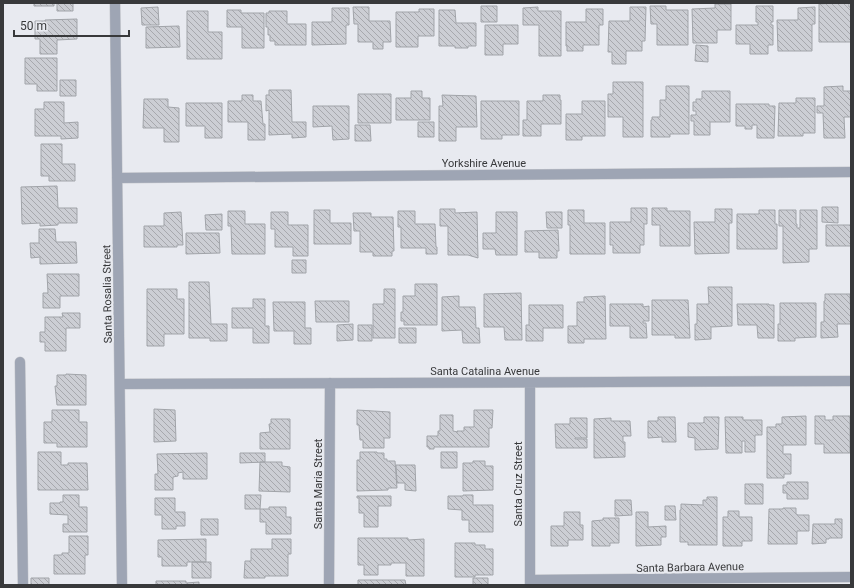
<svg xmlns="http://www.w3.org/2000/svg" width="854" height="588" viewBox="0 0 854 588" font-family="Roboto,sans-serif">
	<style>
		.building { fill: url(#building-back-hatch); stroke: #a1a4a9 }
		.lines { fill: none; stroke-linecap: round; stroke-linejoin: round }
		.minor-casing { stroke: #c5c7cc; stroke-width: 11 }
		.minor { stroke: #9ea5b4; stroke-width: 10 }
		.labels { text-anchor: middle; stroke-width: 4; stroke-linejoin: round; paint-order: stroke }
		.street-label { font-size: 11px; fill: #38393b; stroke: #e8eaf0 }
	</style>
	<defs>
		<pattern id="building-back-hatch" width="6" height="6" patternUnits="userSpaceOnUse"><rect width="6" height="6" fill="#ccced4"/><path d="M-1 5l2 2M0 0l6 6M5-1l2 2" fill="none" stroke="#a7a8ad"/></pattern>
	</defs>
	<rect width="100%" height="100%" fill="#e8eaf0"/>
	<path class="building" d="M34,3H54V6H34Z
		M57,3H73V11H57Z
		M834,3H849V7H851V42H819V4Z
		M715,4H731V30H717V43H693L692,9L715,8Z
		M481,6H497V22H481Z
		M650,6H666V10H688V45H657V24H651Z
		M756,6H773V22H771V25H773V45H768V54H750V44H736V25H758V22H756Z
		M158,7L159,25H142L141,8Z
		M353,7H369V21H390L391,42H383V49H373V42H358V24H354Z
		M538,7V11H561V56H539V25H523V8Z
		M630,7H646L645,41H642V51H626V64H612V52H608L609,21H630Z
		M815,7V24H812V51H778L777,20H798V8Z
		M332,8H349V25H346V44L312,45V22H332Z
		M419,9H434V36H418V47H396V12H419Z
		M586,9H603V25H599V45H583V51H567V46H566V22H586Z
		M227,10H241V13H264V48H242V27H227Z
		M439,10H455L456,23H476V46H468V48H455V46H439Z
		M187,11H208V32H222V59H187Z
		M269,11H287V24H306V45H275V41H270V35H268V27H266V13H269Z
		M77,19V39L57,40V54H40V39H35V21H45V20Z
		M485,25H518V44H503V55H485Z
		M179,26L180,47L146,48V27Z
		M696,45L708,46V62L695,61Z
		M25,58H57V91H37V84H25Z
		M60,80H76V96H60Z
		M613,82H643V137H623V117H608V94H613Z
		M666,86H689V134H670V137H651V120H652V117H660V100H666Z
		M843,86V91H851V117H844L845,138H824L823,113H817V106H824V87Z
		M269,90H291L292,122H306V137L292,138V134L269,135V110L266,111V95H269Z
		M411,91H422V98H430V120H396V98H411Z
		M702,91H730V122H710V135H694V121H691V115H696V111H693V102H696V99H702Z
		M358,94H391V123H358Z
		M242,95H253V101H261L263,124H265V140H248V122H228V101H242Z
		M442,95L476,96L477,127H456V141H439V106H443Z
		M543,95H560V100H561V124H541V136H523V120H527V101H543Z
		M796,98H815V133H803V136H778L779,103H796Z
		M144,99H168V107L179,108V142H164V128H143Z
		M481,101H519V135H502V139H481Z
		M582,101H605V136H582V140H566V114H582Z
		M44,102H64V123L78,122V138L61,139V136H35V109H44Z
		M186,103H222V138H205V126H186Z
		M736,104H769V106H775L774,138H757V125H752V129H745V126H736Z
		M313,106H349V139L333,140L332,126L313,127Z
		M418,122H434V137H418Z
		M355,125H370L371,141H355Z
		M41,144H62V164H75V181H49V176H41Z
		M57,186L58,208H77V223H58V225L40,226V223L22,224L21,187Z
		M822,207H838V223L822,222Z
		M631,208H647V224H644V245H640V253H613V245H610V222H631Z
		M652,208H667V211H690V246H660V225H652Z
		M440,209H455V213L477,212L478,258L468,255H448V226H440Z
		M715,209H732V223H729V253L695,254L694,222H715Z
		M314,210H330V223H351V244H314Z
		M568,210H584V223H605V254H570V225H568Z
		M759,210H775V224H777V249H737V214H759Z
		M779,210H796V224H797V228H800V210H817V249H809V262L783,263V226H779Z
		M228,211H245V224H265V254H232L231,226H228Z
		M398,211H415V224H435L436,247H437V254H426V248H401V227H398Z
		M181,212L183,245H177V247H144V226H164V213Z
		M271,212H288V225H308V256H293V247H275V229H271Z
		M496,212H517V255H496L495,249H483V233H496Z
		M546,212H562V228H547Z
		M353,213H371V217H393L394,251H392V256H373V252H360V231H354Z
		M222,214V230H206L205,215Z
		M826,225H851V246H826Z
		M39,229H55L56,242H76L77,263L40,264V257L31,258L30,243H39Z
		M558,230L559,251H557V258H539V252H525V231Z
		M186,233H219L220,253L186,254Z
		M292,260H306V273H292Z
		M47,274H79V296H60V308H43V293H48Z
		M189,282H209L211,324H227V341H210V338H189Z
		M415,284H437V325H404V321H401V312H403V296H415Z
		M708,287H732V326L711,327V339L695,340V324H697V304H709Z
		M147,289H177V299H184V334H164V346H147Z
		M384,289H395V338H373V304H384Z
		M521,293L522,340H505L504,327H484V294Z
		M825,294H850L851,324H837L838,337L821,338V322H824V301H825Z
		M459,296V307H475L476,328H479L480,343H463L462,330L442,331V297Z
		M605,296L606,339H584V343H568V326H577V302H584V297Z
		M253,299H265V326H269V343H253V328H232V308H253Z
		M652,300H688L690,338H675V335H652Z
		M315,301H349V322H316Z
		M273,302H305V328H311V344H294V331H274Z
		M780,303H816V337L795,338V341H778V324H780Z
		M610,304H643V307L649,306V321H643V323H646L647,338H630V326H610Z
		M737,304H769V305H774V338H758L757,325H738Z
		M529,305H563V328H543V341H526V325H529Z
		M62,313H80V328H66V351H45V342H40V332H45V317H63Z
		M353,324V340L337,341V325Z
		M358,325H372V341H358Z
		M399,328H416V343H399Z
		M66,374L86,375V405H57L55,386H57V375H66Z
		M154,409L175,410L176,441L154,442Z
		M52,410H79V422H87V447H57V443H44V422H52Z
		M357,410L390,412V438H384V448H363V440H360L359,425H357Z
		M474,410H493L492,428H489V447H434V449H429V447H427V436H438V431H440V415H453V431L458,432L457,431H464V427H474Z
		M806,416V445H783V454H791V474H784V478H767V427H776V424H782V417Z
		M815,416H825V420H833V416H850V453H824V444H815Z
		M658,417H675L676,442H662V437L648,438V421H658Z
		M704,417H719L718,449L695,450V438L688,437V423H703L704,422Z
		M725,417H743V420H762V435H755V452H745V441H742V453H726Z
		M570,418H587V438H575V439H587V448H556L555,424H570Z
		M611,418V421H630L631,436H623V442H625V457L594,458V419Z
		M271,419H290V449H260V433L270,432L269,424H271Z
		M38,452H61V465H68V463H87L88,490H38Z
		M360,452H377V453H384V459H387V461H395L397,488H388V490L357,491V460H360Z
		M441,452H457V468H441Z
		M207,453V479H183V472L178,473V476L173,477V490H155V474H158L157,454Z
		M240,453H265V462L240,463Z
		M473,461H485V466H493V490L463,491V463H473Z
		M260,462H282V466L290,467V492L259,491Z
		M396,465H415L416,491L405,490V483H397Z
		M787,482H808V499H787V493H783V485H787Z
		M745,484H763V504H745Z
		M63,495H79V507H87V532H63V524H68V515L50,514V503H60V502H63Z
		M245,495H261L260,509H245Z
		M463,495H473V505H493V532H469V520H462V510L448,509V496H463Z
		M357,496H391V506H378V527H364V513H359V498H357Z
		M707,497H717V545H688V542H680V510H681V504L703,505V500H707Z
		M155,498H175V512H185V526H176V529H162V515H155Z
		M615,500H631L632,515L615,516Z
		M665,506H675L676,520H665Z
		M269,507H286V517H291V534H266V522H260V509H269Z
		M783,508H796V514L798,515H809V531H797V544H768L769,509H783Z
		M728,511H739V517H752V541H742V546H723V517H728Z
		M564,512H580V525H583V540H568V546H551V526H564Z
		M636,512H648V527L666,526V537H661V545L636,546Z
		M603,518H619V543H610V546H592V521L603,520Z
		M201,519H218V535H201Z
		M835,519H842V538H829V539H826V543L812,544L813,524H835Z
		M69,536H88V555H85V574H54V555H62V553H69Z
		M358,538H408V540L424,539V576H406V563H391V565H378V575H364V565H358Z
		M206,539V562H187V566H162V557H158V540Z
		M272,539H291V554H288V576H265V578H244L245,561H251V549H272Z
		M455,543H475V545H485V549H493V575H475V577H455Z
		M192,562H211V578H192Z
		M31,578H49V585H31Z
		M473,578H488V585H473Z
		M358,580H405L406,585H358Z
		M156,581H186V583L199,582V585H156Z"/>
	<g class="lines">
		<g class="minor-casing">
			<path id="minor" d="M115,3L122,585
				M117,178L851,172
				M20,362L23,585
				M530,383V585
				M120,384L851,381
				M530,580L851,577
				M329,585L330,383"/>
		</g>
		<use href="#minor" class="minor"/>
	</g>
	<g class="labels">
		<g class="street-label">
			<text x="484" y="167">Yorkshire Avenue</text>
			<text transform="translate(107 294) rotate(-91)" y="4">Santa Rosalia Street</text>
			<text x="485" y="375">Santa Catalina Avenue</text>
			<text transform="translate(318 484) rotate(-90)" y="4">Santa Maria Street</text>
			<text transform="translate(518 484) rotate(-90)" y="4">Santa Cruz Street</text>
			<text transform="translate(690 567) rotate(-1)" y="4">Santa Barbara Avenue</text>
		</g>
	</g>
	<rect width="854" height="588" fill="none" stroke="#38393b" stroke-width="8"/>
	<path d="M14 30v6h115v-6" fill="none" stroke="#38393b" stroke-width="2"/>
	<text x="20" y="30" font-size="12" fill="#38393b" stroke="#e8eaf0" stroke-width="3" paint-order="stroke">50 m</text>
</svg>
